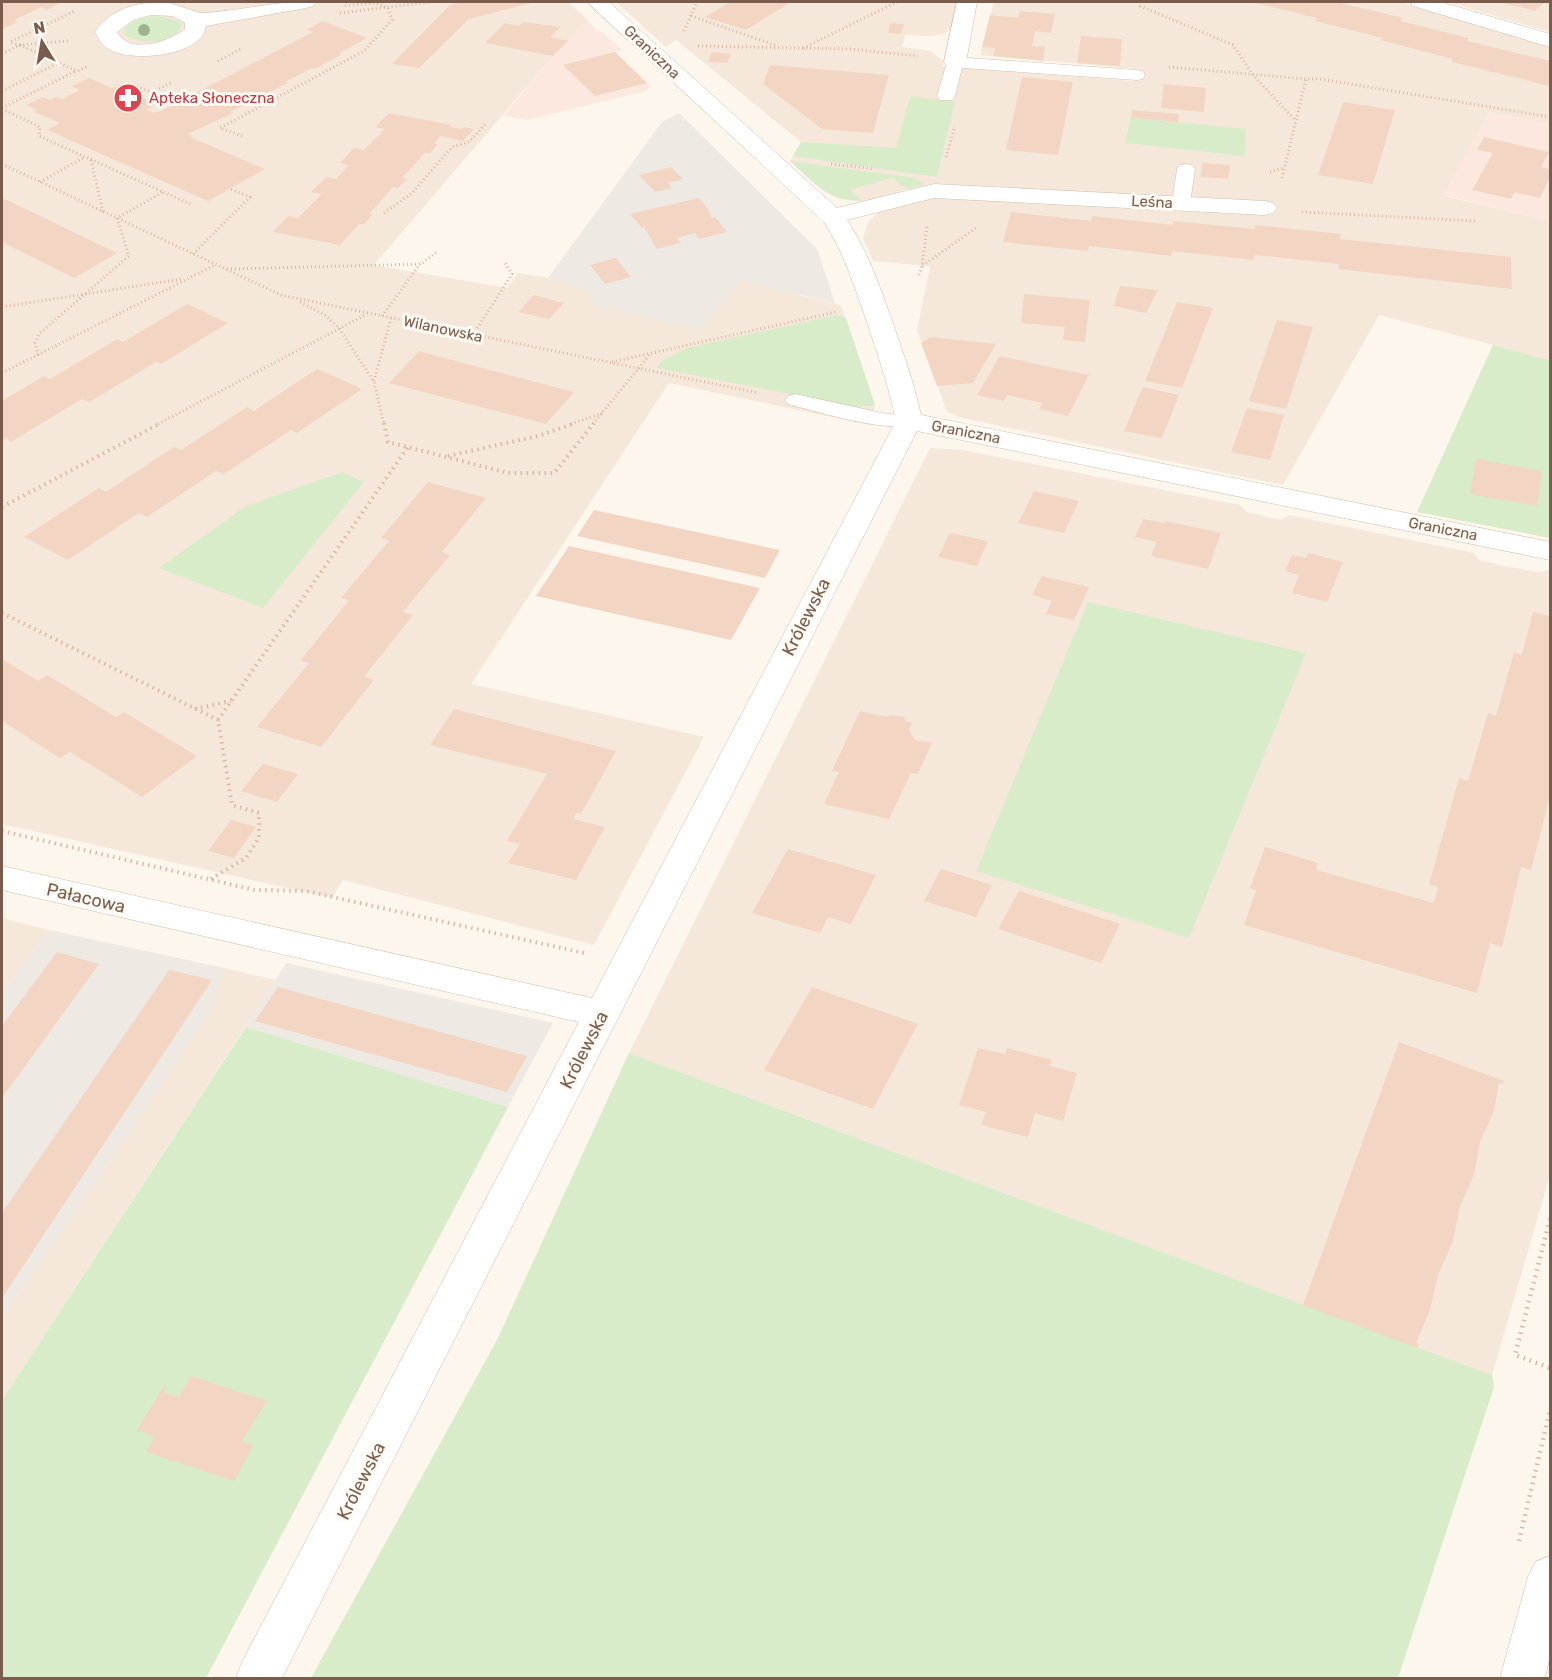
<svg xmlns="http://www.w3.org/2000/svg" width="1552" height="1680" viewBox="0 0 1552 1680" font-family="Rubik,sans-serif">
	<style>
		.residential { fill: #f5e8da }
		.commercial { fill: #fde8e0 }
		.industrial { fill: #efe9e4 }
		.green { fill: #d8ecc9 }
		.building { fill: #f3d5c3 }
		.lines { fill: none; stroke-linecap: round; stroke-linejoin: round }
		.lane-casing { stroke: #d1beb0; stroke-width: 1 }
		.street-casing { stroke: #d1beb0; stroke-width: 1 }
		.path-far2 { stroke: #d9b8a5; stroke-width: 3; stroke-dasharray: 1 3; stroke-linecap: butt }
		.path-far1 { stroke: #d9b8a5; stroke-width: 4; stroke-dasharray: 1.5 4.5; stroke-linecap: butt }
		.path { stroke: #d9b8a5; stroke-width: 4.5; stroke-dasharray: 1.5 5; stroke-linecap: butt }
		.lane { fill: #fff; fill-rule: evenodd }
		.street { fill: #fff; fill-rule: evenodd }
		.tree { fill: #a0b28e }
		.labels { text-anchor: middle; stroke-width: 6; stroke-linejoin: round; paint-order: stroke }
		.far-street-label { font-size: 15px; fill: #7a5c4d; stroke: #fffaf3 }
		.far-health-label { font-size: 15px; fill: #be3a42; stroke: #fffaf3; text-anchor: start }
		.street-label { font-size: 18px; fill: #7a5c4d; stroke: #fffaf3 }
	</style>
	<rect width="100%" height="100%" fill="#fdf6ec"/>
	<path class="residential" d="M2,2H568L588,20L553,56L374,265L508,288L518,273L548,278L591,291L741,281L841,305L875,405L870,425L669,383L471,684L704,737L594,945L343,880L332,898L2,824Z
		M616,2H957L953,28L943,34L930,36L905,35L902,47L931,51L943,61V67L1135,81L1139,69L980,55L994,2H1400L1550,46V124L1489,112L1444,196L1550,221V360L1379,315L1283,485L962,418L947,412L917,330L930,266L873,261L863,238L868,222L879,212L917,200L907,189L875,200L862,201L839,199L825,192L790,161L801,142L676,40L666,47Z
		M1448,2H1550V32Z
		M930,448L963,450L1240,505L1247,512L1281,520L1289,515L1474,553L1479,560L1500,565L1536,572L1550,570V1175L1492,1375L629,1053Z
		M2,918L49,930L2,993Z
		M224,968L276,980L2,1400V1319L208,1015Z"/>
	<path class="commercial" d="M588,20L597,31L602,32L622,50L615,52L651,87L645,91L528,120L503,116L553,56Z
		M1489,112L1550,124V221L1443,195Z"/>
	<path class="industrial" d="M679,113L817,249L835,303L741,281L699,330L592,304L591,291L548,278L662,122Z
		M49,930L224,968L208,1015L2,1319V993Z
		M286,963L553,1023L508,1107L246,1027Z"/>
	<path class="green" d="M158,16L179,21L181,25C176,46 139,44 125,35L124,30C132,18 145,17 158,16Z
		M910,96L955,102L937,177L793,156L801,142L896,148Z
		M1131,118L1246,129L1245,156L1125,143Z
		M790,161L915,178L924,184L907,189L892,178L850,190L862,201C827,200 814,183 790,161Z
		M837,315L846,318L875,405L856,407L657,368L660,362L687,348Z
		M1493,345L1550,360V538L1417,512Z
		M342,472L364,482L263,608L159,568L246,506Z
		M1088,602L1306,653L1189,938L976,871Z
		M246,1027L508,1107L206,1678H2V1400Z
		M629,1053L1492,1375L1494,1387L1398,1678H311L497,1340Z"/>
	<path class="building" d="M2,2H52L59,4L47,10L42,7L14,20L18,22L2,29Z
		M463,2H535L469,19L419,68L392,64L450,5Z
		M730,2H784L788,4L746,30L705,17Z
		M1251,2H1336L1403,18L1401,21L1469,38L1467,41L1550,61V86L1452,62L1453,59L1380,40L1383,38L1315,21L1317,18Z
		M1499,2H1545L1535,11Z
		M1020,11L1055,14L1051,33L1035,31L1032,46L1045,47L1043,61L993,56L995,48L982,47L990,15L1018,18Z
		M323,21L367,38L339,53L342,54L315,69L312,68L285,82L288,83L230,112L233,113L188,134L193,136L190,137L265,169L208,201L47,130L60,123L34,112L37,110L26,105L43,97L50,100L56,97L62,99L80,90L71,86L89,78L112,88L119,85L129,89L126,91L157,104L146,110L154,113L161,111L313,32L306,30Z
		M523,22L561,27L550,37L568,41L553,56L485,43L505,23L519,26Z
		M890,23L904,24L901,34L888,33Z
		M1081,36L1122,39L1120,66L1077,63Z
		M615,52L647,83L595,96L563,65Z
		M712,52L731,54L727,63L708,62Z
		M770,65L889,75L873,133L822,129L763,84Z
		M1022,77L1073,82L1058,155L1006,150Z
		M1164,84L1206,88L1204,112L1161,108Z
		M1343,102L1395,110L1373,184L1318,175Z
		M1132,110L1179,114L1178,122L1131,118Z
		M389,113L452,125L449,127L462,129L464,127L474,129L463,141L440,136L434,144H438L430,153H425L402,178L407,179L398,188L393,187L369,214H373L364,224H359L340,245L273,232L288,216L298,218L322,194L311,192L326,177L336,179L349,165L340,163L354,148L364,150L385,129L375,127Z
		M1484,137L1549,152L1541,167L1550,169V178L1540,198L1514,192L1511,199L1472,190L1493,153L1477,150Z
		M1202,163L1230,165L1228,179L1201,177Z
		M671,167L683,179L668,183L672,188L655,192L639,175Z
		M2,198L5,199L117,253L74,278L2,242Z
		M699,198L710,212H708L712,218L715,217L727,232L699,239L695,233L677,238L681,243L657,249L644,227L642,228L630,214Z
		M1011,212L1091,221L1092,216L1173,225V221L1255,229V225L1341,234L1340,239L1511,257L1512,289L1339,269V264L1255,255L1254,260L1172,251L1171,256L1089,246L1088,251L1003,242Z
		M616,258L631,277L605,284L590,265Z
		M1120,286L1158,290L1146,313L1114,306Z
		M1024,294L1090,300L1085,342L1063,340L1065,327L1021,323Z
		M534,295L564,303L549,319L518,312Z
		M1177,302L1213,308L1182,388L1145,381Z
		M187,304L228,323L161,364L156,362L89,402L82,399L11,442L6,438L2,441V401L44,376L50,379L117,339L123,342Z
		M1277,320L1313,327L1286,409L1249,401Z
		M929,338L931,337L996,344L973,383L937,386L921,343Z
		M419,351L452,360L574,392L546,424L389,383Z
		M1000,356L1045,366L1089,375L1068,416L1039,409L1043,403L1007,395L1004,401L977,395Z
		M317,369L362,389L297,433L291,430L224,474L216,471L147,517L139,513L68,560L24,537L99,488L106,492L174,447L181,450L247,407L254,411Z
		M1143,387L1179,395L1162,438L1124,431Z
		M1247,408L1284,415L1270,460L1231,452Z
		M1476,459L1542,471L1537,506L1470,494Z
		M428,482L486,498L442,552L450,555L403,612L413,615L364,677L374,680L321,747L257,727L309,663L300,661L349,600L341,598L389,541L381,538Z
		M1034,491L1079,501L1064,533L1018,523Z
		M594,510L780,550L765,578L577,536Z
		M1143,519L1165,523L1166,521L1221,533L1208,569L1151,556L1157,542L1135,537Z
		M950,533L988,541L977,566L938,557Z
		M569,546L760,588L731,640L536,596Z
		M1309,553L1343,562L1327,602L1292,593L1299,575L1285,571L1292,555L1306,558Z
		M1042,576L1089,587L1074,620L1046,614L1052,601L1032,595Z
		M1533,612L1550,616V796L1531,870L1521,867L1502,947L1490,943L1477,993L1244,925L1256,890L1250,888L1265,847L1318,863L1316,870L1434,903L1438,887L1429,884L1459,778L1468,781L1488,713L1496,716L1514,652L1522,655Z
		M2,659L38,681L47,675L116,717L124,712L197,756L142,797L70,752L60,758L2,721Z
		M454,709L616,751L581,814L576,813L573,819L605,827L576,880L508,863L520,844L507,841L547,774L430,745Z
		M860,711L886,717L890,715L904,717L905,721L912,723L909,730L915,740L932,743L918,774L911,773L889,819L824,804L839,772L832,771Z
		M263,764L298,774L277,802L241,791Z
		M231,820L256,827L234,858L208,851Z
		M788,849L876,875L851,924L828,917L820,933L752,913Z
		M941,869L992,885L976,917L924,901Z
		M1019,891L1120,924L1101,963L998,929Z
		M57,952L99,964L2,1098V1026Z
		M169,970L212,980L2,1298V1213Z
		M278,987L527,1056L507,1092L255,1021Z
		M812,987L918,1024L873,1109L764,1070Z
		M1399,1042L1504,1081L1503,1084L1499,1083L1494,1111L1480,1142L1474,1175L1460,1206L1453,1241L1438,1275L1430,1310L1416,1343L1419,1344L1418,1348L1303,1305Z
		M978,1048L1005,1054L1007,1048L1052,1060L1050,1066L1077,1073L1063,1121L1035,1113L1028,1137L981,1125L986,1112L959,1105Z
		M191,1376L267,1401L242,1441L253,1445L234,1481L146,1452L155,1437L137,1430L164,1386L167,1387L163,1392L179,1397Z"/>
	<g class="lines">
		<g class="lane-casing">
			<path id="lane" d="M955,57L1137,70L1143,71L1145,75L1143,79L1137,80L962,68L955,96L952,100H940L937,96L947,62Z
				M1186,164L1192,165L1195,169L1190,203L1188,207H1174L1172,203L1177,169L1180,165Z
				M795,394L882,413L916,417L919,421L916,425C887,433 819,412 788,404L785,400L788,396Z"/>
		</g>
		<g class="street-casing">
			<path id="street" d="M163,2C175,3 198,14 204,13C242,11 278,0 316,2L313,6L306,8L206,26C202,57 132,62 110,50C102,46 99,39 95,32C111,9 136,2 163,2ZM151,15L173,16L185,23V29C169,42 129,55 117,32L133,20Z
				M587,2H609L837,208L934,184L1265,201L1273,203L1277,208L1273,213L1265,215L934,198L847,220C867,250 879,284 891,318C902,350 914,382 921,415L1550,542V560L917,431L282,1678H236L242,1662L579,1022L2,890V866L592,998L896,421C889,386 877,353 866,319C854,286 844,252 824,222Z
				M957,2H977L966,62L963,67L955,69L947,67L944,62Z
				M1410,2H1441L1550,34V47L1413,6Z
				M1550,1556V1656L1545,1678H1500L1528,1577L1535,1562Z"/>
		</g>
		<path class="path-far2" d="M1141,2L1140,6L1233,45L1253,75L1295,120
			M340,13L430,2
			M691,16L778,46
			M684,31L697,2
			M68,41L20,45L77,71L87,67
			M698,46L849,49L918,56
			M803,48L897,2
			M2,54L20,45L10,42L75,11
			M218,61L241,49
			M1169,67L1306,79
			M133,85L152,92L173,82
			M2,91L58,63
			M2,108L76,71
			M2,109L40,127L39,136L190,204
			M242,136L220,128L364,51L392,20L388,8L375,3L342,6
			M946,157L955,126
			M91,160L103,212
			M2,164L281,295L759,393
			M831,164L874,169
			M1270,172L1284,168
			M1282,178L1306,79H1320L1550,117
			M40,182L85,157
			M1302,212L1476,221
			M384,213L412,193L452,147L469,142L486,123
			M927,227L922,266L976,228
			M193,254L250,197L230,189
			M227,269L421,264L438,251
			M919,275L922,266
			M300,302L325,315L339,328L374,382L384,424
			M2,307L182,279
			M382,316L420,264
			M473,335L512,274L505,263
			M38,355L35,343L39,334L129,256L117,218L163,192
			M612,362L836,312
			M2,373L215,265
			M374,381L391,318
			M158,424L367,314
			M571,424L603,413
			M593,424L651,353"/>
		<path class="path-far1" d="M384,423L388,442L508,473H554L594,423
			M448,456L538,436L575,423
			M2,507L161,423
			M2,613L218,720
			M195,709L231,701
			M2,831L255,890L306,891L584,953
			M211,879L246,858L259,838V813L232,805L218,720L408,447"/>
		<path class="path" d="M1550,1219L1515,1355L1550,1368
			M1519,1541L1550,1410"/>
		<use href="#lane" class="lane"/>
		<use href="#street" class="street"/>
	</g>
	<circle class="tree" cx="144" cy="30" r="6"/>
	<defs>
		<g id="pharmacy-disc" transform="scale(1.5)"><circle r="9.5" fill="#e0444e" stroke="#fffaf3"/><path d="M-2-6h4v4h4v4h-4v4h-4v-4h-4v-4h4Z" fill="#fff"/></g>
	</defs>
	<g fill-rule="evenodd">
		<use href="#pharmacy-disc" x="128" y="98"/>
	</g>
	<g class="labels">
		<g class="far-street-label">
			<text transform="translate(652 52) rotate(43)" y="5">Graniczna</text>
			<text transform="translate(1152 202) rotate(3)" y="5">Leśna</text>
			<text transform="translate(443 329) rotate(12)" y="5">Wilanowska</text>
			<text transform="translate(966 432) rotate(11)" y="5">Graniczna</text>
			<text transform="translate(1443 529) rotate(11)" y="5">Graniczna</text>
		</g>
		<g class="far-health-label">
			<text x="149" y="103">Apteka Słoneczna</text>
		</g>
		<g class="street-label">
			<text transform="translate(806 617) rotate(-63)" y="6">Królewska</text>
			<text transform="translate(86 898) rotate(13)" y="6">Pałacowa</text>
			<text transform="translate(584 1050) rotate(-63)" y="6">Królewska</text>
			<text transform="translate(361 1481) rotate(-63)" y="6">Królewska</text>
		</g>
	</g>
	<rect width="1552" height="1680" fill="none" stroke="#7a5c4d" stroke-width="6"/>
	<g transform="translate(42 42) rotate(349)" stroke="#fffaf3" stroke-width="4.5" paint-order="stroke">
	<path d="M0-4.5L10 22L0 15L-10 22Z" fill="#7a5c4d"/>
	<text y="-9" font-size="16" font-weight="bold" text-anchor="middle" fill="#7a5c4d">N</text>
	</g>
</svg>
